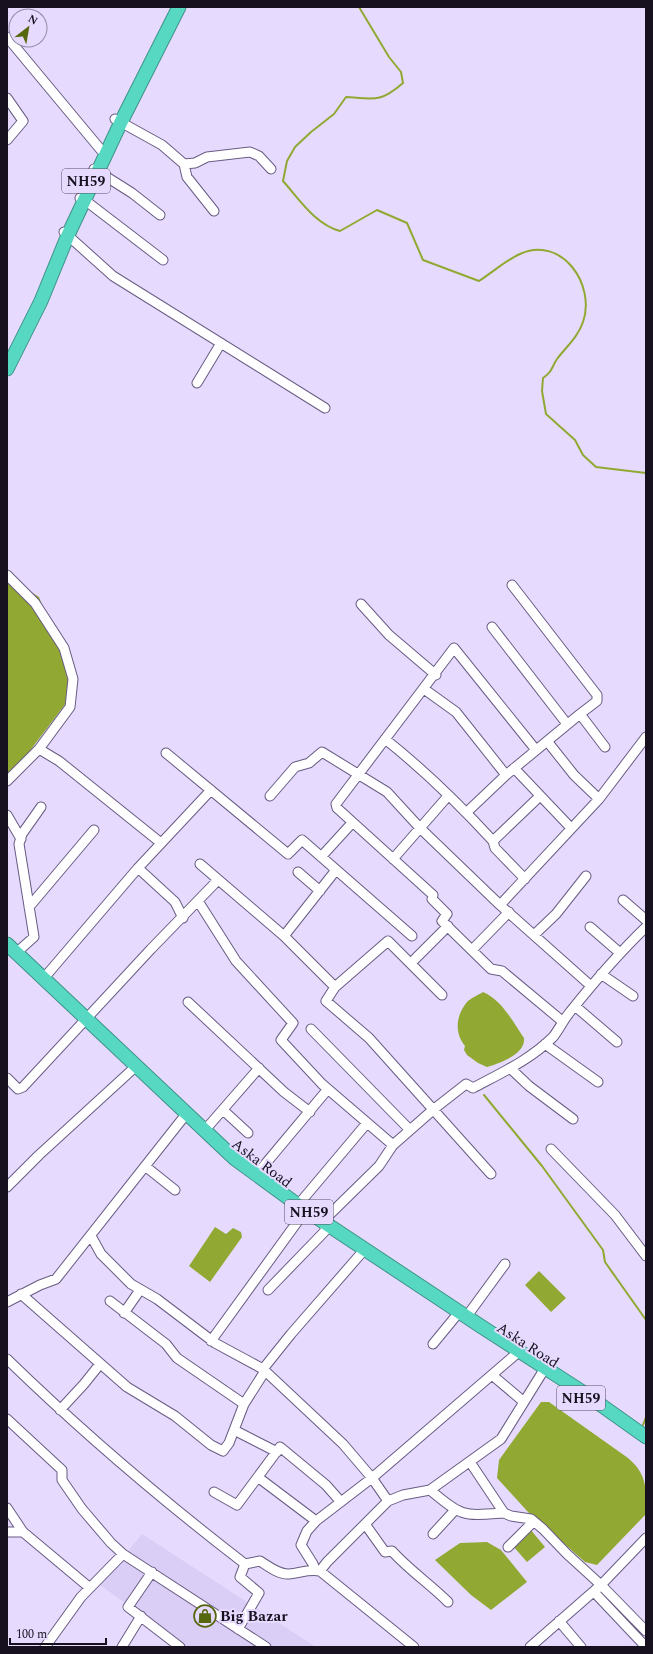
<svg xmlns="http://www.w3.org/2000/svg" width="653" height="1654" viewBox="0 0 653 1654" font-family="Spectral,serif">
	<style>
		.built { fill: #dacdf6 }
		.water { fill: #91a933 }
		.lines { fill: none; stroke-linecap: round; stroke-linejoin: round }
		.stream { stroke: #91a933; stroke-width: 2 }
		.minor-casing { stroke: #695b82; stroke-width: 11 }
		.highway-casing { stroke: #409289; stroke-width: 15 }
		.minor { stroke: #fff; stroke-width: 9 }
		.highway { stroke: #57d8c2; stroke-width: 13 }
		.labels { text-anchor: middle; stroke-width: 4; stroke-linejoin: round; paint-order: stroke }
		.shield { fill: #e6dbff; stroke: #544d62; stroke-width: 1 }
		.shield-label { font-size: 14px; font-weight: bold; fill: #16101f }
		.street-label { font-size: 15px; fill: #16101f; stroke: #e6dbff }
		.poi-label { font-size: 15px; font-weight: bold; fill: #16101f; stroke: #e6dbff; text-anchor: start }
	</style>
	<rect width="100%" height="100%" fill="#e6dbff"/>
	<path class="built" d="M142,1534L316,1647H186L100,1585Z"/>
	<path class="water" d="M7,577L39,597L76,690L7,781Z
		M483,992C502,1000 513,1022 524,1038C526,1054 500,1063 487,1067L478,1063L467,1055L464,1050L465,1046C454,1033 456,1015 467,1002C471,998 478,995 483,992Z
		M215,1227L226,1234L233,1228L241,1232L242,1237L210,1282L189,1266Z
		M539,1271L566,1298L551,1312L525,1285Z
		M541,1402H549L628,1458C648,1475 646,1489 646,1514L597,1565L585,1562L528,1512L497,1478L499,1460Z
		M530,1529L545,1547L527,1562L512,1545Z
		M487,1542L501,1550L527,1582L491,1610L471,1595L435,1560L460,1543Z"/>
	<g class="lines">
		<path class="stream" d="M359,7L389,57L401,72L403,83C380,103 374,99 346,97L334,114L311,132L295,147L287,161L283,181C300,200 315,224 340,231L377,210L407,223L423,260L479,281C493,272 506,260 520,254C562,235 596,285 583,322C578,337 566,347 557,359C551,368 553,371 543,378L542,391L546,414L575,440L583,455L596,467L646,473
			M484,1095L542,1166L603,1250L605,1262L646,1320
			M643,1425L646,1417"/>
		<g class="minor-casing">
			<path id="minor" d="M7,37L101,150
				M7,98L23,121L7,140
				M115,119L162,145L184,164L195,163L207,157L250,152L259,156L271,169
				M184,164L187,177L214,211
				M94,169L132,193L160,215
				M80,198L86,201L163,260
				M64,232L113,276L325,408
				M197,383L221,343
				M7,575L35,603L64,648L73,679L70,707L39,749L7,781
				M512,585L597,695V701L580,714L605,747
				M361,604L389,635L436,675
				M492,627L567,724
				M424,689L456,712L506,775
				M385,739C424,770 459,804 493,841L495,848L525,879
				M547,741L574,775L599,799
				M39,749L59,761L161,843
				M536,750L454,648L336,804L337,808L433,895L432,899L447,914L442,921L491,969L502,971L562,1021
				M166,753L288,854L302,840L412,936
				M514,768L571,828
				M270,796L295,767L309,763L322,752L387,792L420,828L500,905L591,986
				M467,812L506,775L580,714
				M7,815L21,839
				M493,841L540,796
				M321,857L352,823
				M393,859L448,796
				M200,864L284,936L335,987L326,1001L369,1038L491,1174
				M138,868L175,902L183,918
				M298,872L320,891
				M623,900L646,920
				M198,901L236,961L293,1023L281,1040L322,1084L393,1145
				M500,905L599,799L646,737
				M29,907L94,830
				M590,927L620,953
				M534,935L556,914L586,876
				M284,936L336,870
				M472,950L509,912
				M16,953L34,937L19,844L22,834L41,807
				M411,963L448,926
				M601,974L633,996
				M44,978L138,868L211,790
				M335,987L388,941L442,995
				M188,1002L284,1092L310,1112
				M575,1006L617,1042
				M311,1029L410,1130
				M545,1044L598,1082
				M510,1068L529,1086L573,1119
				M7,1078L18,1089L23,1087L151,949L218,880
				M223,1110L248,1133
				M205,1130L259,1068
				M551,1149L615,1215L646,1256
				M145,1166L175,1190
				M256,1175L328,1089
				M7,1187L39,1155L133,1069
				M298,1205L367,1123
				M91,1236L101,1254L131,1284L157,1299L215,1343L263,1369L343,1444L372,1478L515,1355
				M268,1290L326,1230L323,1221L379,1166L393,1145L434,1109L466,1084L473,1088C501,1073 530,1060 553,1037C558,1031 564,1019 570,1012C594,982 618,954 646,927
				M21,1294L127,1387L175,1416L211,1445L223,1451L229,1443L244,1404L265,1371
				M110,1301L166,1344L177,1358L244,1404
				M7,1302L40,1285L56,1279L187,1113
				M124,1313L140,1290
				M467,1316L505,1264
				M211,1341L303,1214
				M433,1344L456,1316
				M7,1359C82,1432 162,1500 245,1564
				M263,1369L291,1334L365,1249
				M492,1375L524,1402
				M60,1410L84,1384L100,1364
				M7,1419L62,1470V1480L82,1509L111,1543L123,1554L266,1647
				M234,1430L277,1452
				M470,1462L504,1513L511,1516L531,1519L543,1529L567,1554L601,1585L646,1631
				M259,1478L316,1521L372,1478L388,1501
				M430,1490C463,1517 462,1516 504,1513
				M214,1492L237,1505L280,1447L326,1485L341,1502
				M7,1508L23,1532L90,1588
				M365,1524L385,1552L392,1551C409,1570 430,1584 448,1602
				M7,1532H23
				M433,1534L455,1510
				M508,1547L530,1525L531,1519
				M315,1570L313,1564L301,1545L307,1531L316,1521
				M320,1571L327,1562L388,1501L403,1495L430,1490L501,1439L542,1373
				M152,1572L128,1607L180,1647
				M594,1592L646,1647
				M559,1621L581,1647
				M238,1629L259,1593L240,1577L245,1564L260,1561C268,1566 279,1575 289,1574C301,1573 307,1569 320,1571L414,1647
				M45,1647L81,1597L123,1554
				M122,1647L141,1616
				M530,1647L601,1585L646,1538"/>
		</g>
		<g class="highway-casing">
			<path id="highway" d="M7,369L41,301L68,235L121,122L179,7
				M7,944L235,1159L298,1205L482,1327L584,1393L646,1437"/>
		</g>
		<use href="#minor" class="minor"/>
		<use href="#highway" class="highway"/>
	</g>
	<defs>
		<g id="shop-ring" transform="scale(1.15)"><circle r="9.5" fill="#e6dbff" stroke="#576710" stroke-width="1.5"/><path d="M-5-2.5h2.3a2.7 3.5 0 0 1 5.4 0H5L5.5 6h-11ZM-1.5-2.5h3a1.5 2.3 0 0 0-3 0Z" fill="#576710"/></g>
	</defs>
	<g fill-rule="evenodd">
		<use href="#shop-ring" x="205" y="1616"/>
	</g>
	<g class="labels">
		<g class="shield">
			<rect x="62" y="169" width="48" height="24" rx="3"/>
			<rect x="285" y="1200" width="48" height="24" rx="3"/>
			<rect x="557" y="1386" width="48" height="24" rx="3"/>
		</g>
		<g class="shield-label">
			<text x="86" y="186">NH59</text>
			<text x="309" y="1217">NH59</text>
			<text x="581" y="1403">NH59</text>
		</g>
		<g class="street-label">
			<text transform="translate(262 1163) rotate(37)" y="5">Aska Road</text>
			<text transform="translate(528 1345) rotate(33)" y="5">Aska Road</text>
		</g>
		<g class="poi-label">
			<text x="220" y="1621">Big Bazar</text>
		</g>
	</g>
	<rect width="653" height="1654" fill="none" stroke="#16101f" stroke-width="16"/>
	<g transform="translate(28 28) rotate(31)"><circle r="19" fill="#e6dbff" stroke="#938aa5"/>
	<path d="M0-3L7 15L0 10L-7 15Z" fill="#576710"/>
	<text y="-6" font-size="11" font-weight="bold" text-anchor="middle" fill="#16101f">N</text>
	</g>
	<path d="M10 1638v6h96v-6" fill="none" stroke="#16101f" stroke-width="2"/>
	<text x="16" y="1638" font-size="12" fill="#16101f" stroke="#e6dbff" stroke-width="3" paint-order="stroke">100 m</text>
</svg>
